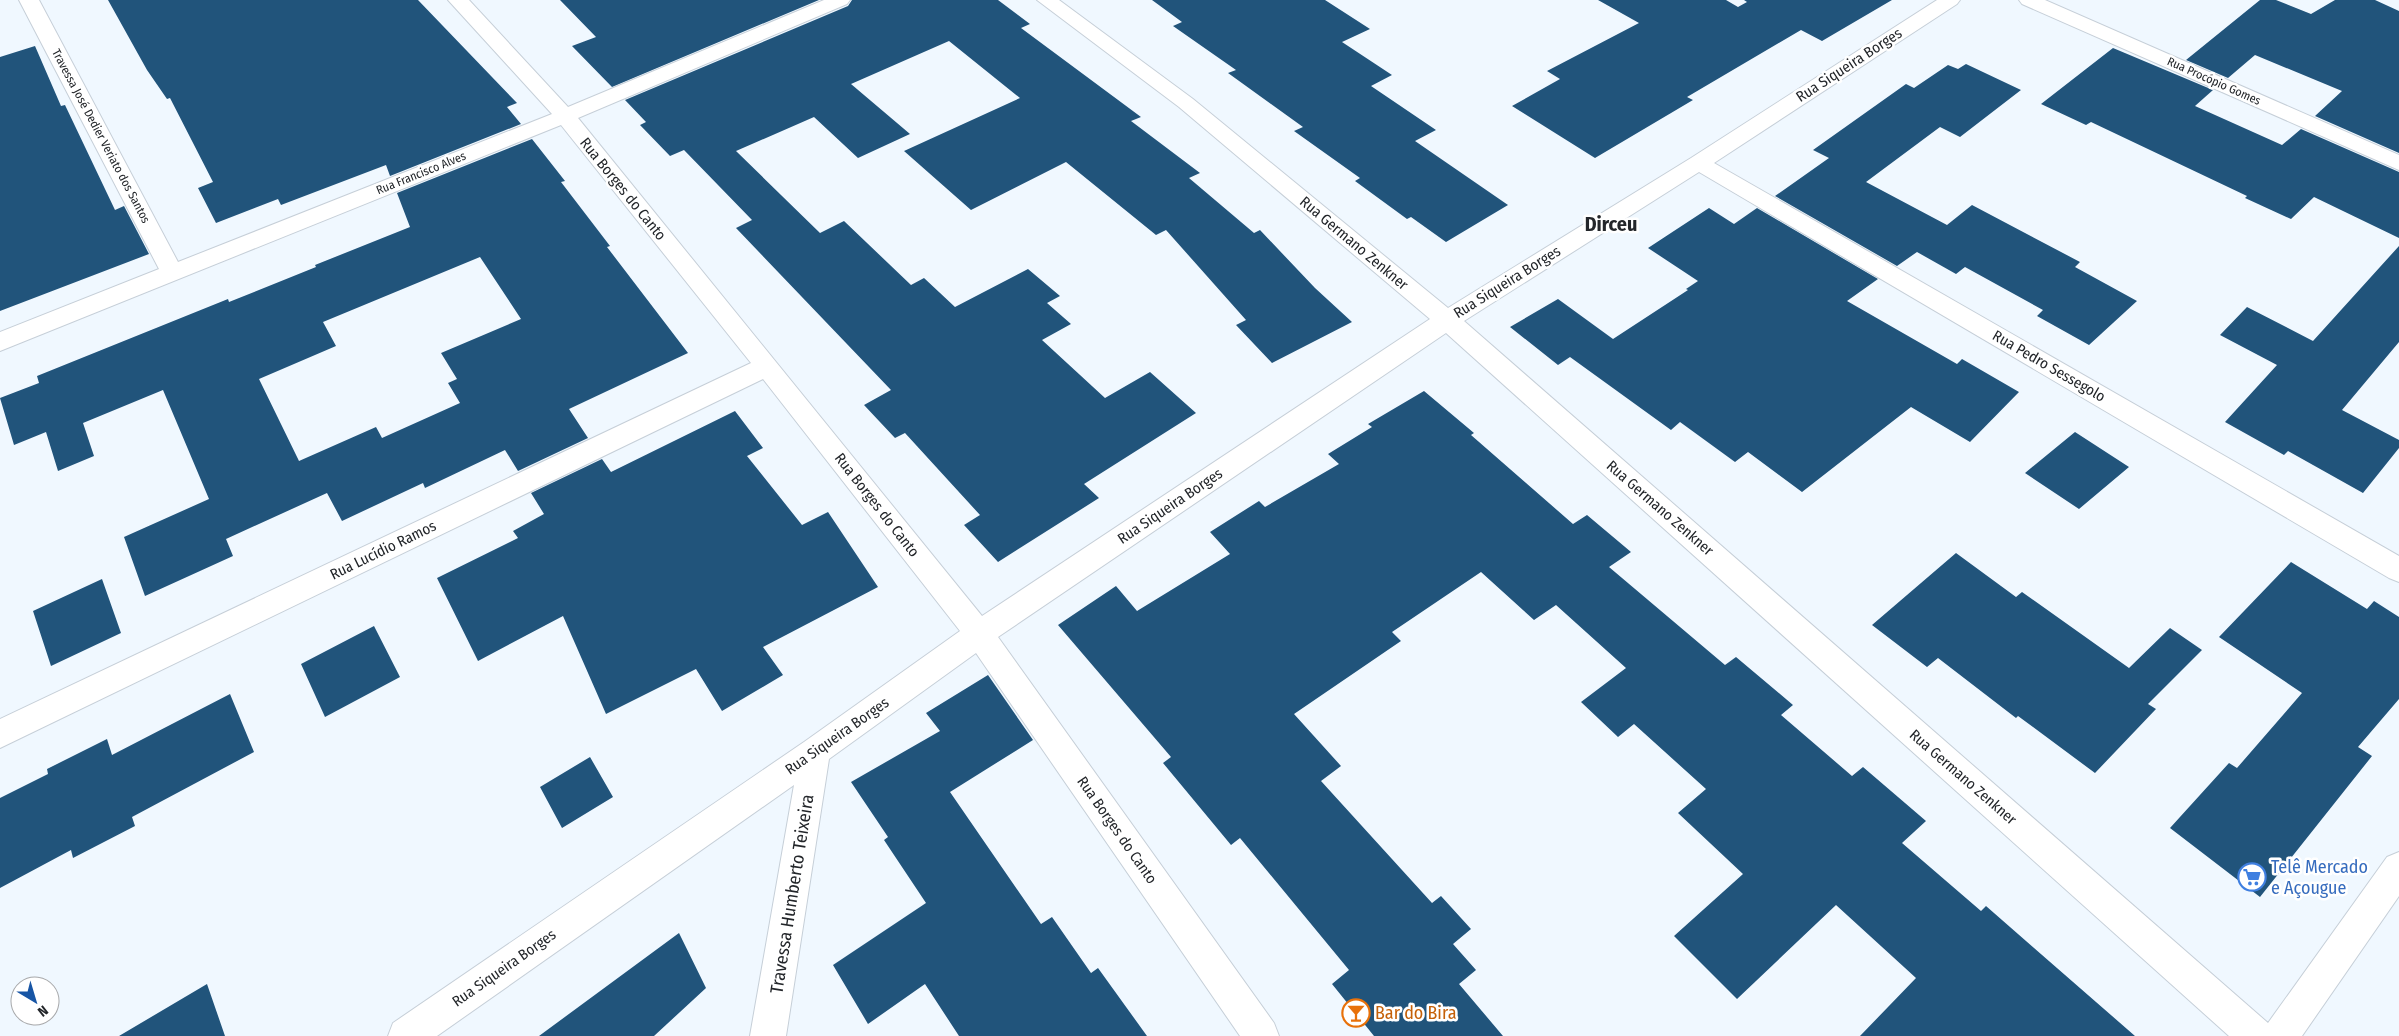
<svg xmlns="http://www.w3.org/2000/svg" width="2399" height="1036" viewBox="0 0 2399 1036" font-family="'Fira Sans Condensed',sans-serif">
	<style>
		.building { fill: #21547b; fill-rule: evenodd }
		.lines { fill: none; stroke-linecap: round; stroke-linejoin: round }
		.minor-casing { stroke: #c6cfd8; stroke-width: 2 }
		.minor { fill: #fff; fill-rule: evenodd }
		.labels { text-anchor: middle; stroke-width: 5; stroke-linejoin: round; paint-order: stroke }
		.far-street-label { font-size: 12px; fill: #23262a; stroke: #fff }
		.street-label { font-size: 15px; fill: #23262a; stroke: #fff }
		.near-shop-label { font-size: 18px; fill: #366cbe; stroke: #fff; text-anchor: start }
		.near-street-label { font-size: 18px; fill: #23262a; stroke: #fff }
		.near-food-label { font-size: 18px; fill: #c56008; stroke: #fff; text-anchor: start }
		.district-label { font-size: 20px; font-weight: bold; fill: #23262a; stroke: #fff }
	</style>
	<rect width="100%" height="100%" fill="#f0f8ff"/>
	<path class="building" d="M108,0H418L517,103L507,107L521,124L390,176L386,165L281,205L278,199L216,223L198,188L213,182L170,98L167,99L147,70Z
		M560,0H819L612,87L572,46L596,37Z
		M852,0H998L1030,24L1021,28L1141,117L1131,121L1200,173L1189,178L1254,233L1260,230L1315,288L1352,322L1272,363L1236,325L1246,320L1166,230L1156,235L1066,162L971,210L904,151L1020,98L949,41L851,84L910,134L858,158L814,117L736,151L820,233L844,221L911,285L924,278L955,307L1028,269L1060,296L1047,303L1071,324L1042,340L1105,398L1150,372L1196,413L1084,484L1099,498L998,562L964,525L980,515L905,433L895,438L864,405L891,390L736,228L752,220L684,150L670,156L640,125L646,122L625,100L848,6Z
		M1152,0H1325L1370,29L1342,42L1392,75L1371,86L1436,130L1415,141L1508,205L1446,242L1411,217L1407,219L1355,181L1360,178L1294,131L1303,127L1228,73L1236,70L1173,26L1182,22Z
		M1598,0H1726L1738,7L1747,2L1744,0H1892L1822,41L1801,30L1687,97L1693,100L1595,158L1512,106L1560,79L1547,71L1639,23Z
		M2260,0H2276L2311,14L2335,0H2375L2399,11V153L2315,116L2342,91L2255,55L2228,78L2186,60Z
		M35,46L61,106L65,105L115,210L124,206L149,254L0,311V57Z
		M2113,48L2213,90L2195,106L2282,145L2301,129L2399,172V238L2314,197L2291,219L2245,198L2247,196L2091,122L2086,125L2041,104Z
		M1966,64L2021,90L1960,137L1940,127L1866,182L1947,225L1972,205L2080,262L2075,267L2137,301L2089,345L2037,316L2043,310L1965,267L1956,274L1917,252L1897,266L1775,196L1829,158L1813,150L1906,84L1914,88L1948,65L1958,69Z
		M532,139L565,181L561,182L610,246L607,247L688,353L569,409L588,438L518,471L505,450L425,488L423,483L342,521L327,493L226,539L233,556L145,596L124,537L209,499L163,390L83,423L94,456L58,471L46,432L14,445L0,398L39,383L37,376L228,299L229,302L316,267L315,265L410,227L397,193ZM480,257L521,319L441,353L457,379L448,383L460,403L382,438L376,427L299,461L259,379L336,346L323,322Z
		M1709,208L1734,224L1757,208L1878,279L1847,301L1957,364L1962,359L2019,392L1970,442L1911,407L1802,492L1748,452L1735,462L1680,422L1671,430L1570,357L1558,365L1510,327L1558,299L1613,339L1688,290L1686,289L1698,281L1648,248Z
		M2399,246V342L2342,410L2399,440V448L2363,493L2288,451L2284,455L2225,422L2277,365L2220,335L2247,307L2313,341Z
		M1424,391L1474,433L1471,435L1573,524L1587,515L1631,552L1609,567L1725,665L1736,657L1793,705L1781,715L1852,776L1863,767L1926,821L1902,843L1981,911L1986,906L2135,1036H1860L1916,978L1836,905L1737,999L1674,936L1743,874L1678,813L1706,789L1634,724L1618,737L1581,702L1626,668L1556,605L1534,620L1481,572L1392,632L1401,641L1294,714L1341,766L1321,781L1432,903L1441,896L1471,929L1453,944L1476,970L1459,984L1503,1036H1374L1332,984L1349,970L1240,838L1231,845L1163,763L1171,757L1058,625L1116,586L1137,611L1230,554L1210,532L1259,501L1265,507L1339,464L1328,454L1372,427L1368,424Z
		M735,411L763,448L747,456L802,525L828,512L878,587L763,647L783,675L722,711L696,669L606,714L563,616L478,661L437,578L518,538L513,531L544,514L531,493L602,459L611,472Z
		M2075,432L2129,467L2079,509L2025,473Z
		M1956,553L2016,597L2022,592L2129,668L2170,628L2202,650L2148,704L2156,709L2095,773L2018,716L2016,718L1938,658L1927,667L1872,625Z
		M2291,562L2367,609L2374,601L2399,617V699L2358,747L2372,756L2260,897L2170,828L2229,763L2237,768L2302,693L2219,637Z
		M102,579L121,633L51,666L33,611Z
		M374,626L400,677L325,717L301,664Z
		M988,675L1033,740L950,792L1041,924L1052,917L1091,973L1098,968L1147,1036H959L925,984L868,1024L833,965L926,903L884,840L888,837L851,782L940,731L926,713Z
		M230,694L254,752L132,817L135,826L73,858L71,850L0,888V798L48,774L47,769L107,739L112,755Z
		M590,757L613,797L562,828L540,787Z
		M679,933L706,988L654,1036H539Z
		M207,984L225,1036H119Z"/>
	<g class="lines">
		<g class="minor-casing">
			<path id="minor" d="M19,0H39L178,262L552,114L448,0H469L568,107L824,0H850L847,4L578,118L982,616L1430,319L1179,107L1037,0H1059L1193,99L1448,308L1691,158L1937,0H1960L1957,4L1714,163L2399,556V582L2389,578L1699,172L1464,321L2268,1023L2387,857L2399,852V896L2302,1036H2229L1446,333L998,637L1274,1023L1279,1036H1240L976,653L829,759L786,1036H750L794,785L437,1036H388L393,1023L804,742L960,631L763,379L0,748V719L751,363L561,125L0,351V332L159,269Z
				M2019,0H2045L2399,155V170L2022,4Z"/>
		</g>
		<use href="#minor" class="minor"/>
	</g>
	<defs>
		<g id="supermarket-ring" transform="scale(1.4375)"><circle r="9.5" fill="#fff" stroke="#3f7fe0" stroke-width="1.5"/><path d="M-6-5.5h2.5l.6 2H6L4.5 2H-2.5L-4.4-4H-6ZM-1.5 3.2a1.3 1.3 0 1 0 .1 0ZM3 3.2a1.3 1.3 0 1 0 .1 0Z" fill="#3f7fe0"/></g>
		<g id="bar-ring" transform="scale(1.4375)"><circle r="9.5" fill="#fff" stroke="#e8710a" stroke-width="1.5"/><path d="M-6-5H6L.8 .8V4.5H3.5V6h-7V4.5H-.8V.8Z" fill="#e8710a"/></g>
	</defs>
	<g fill-rule="evenodd">
		<use href="#supermarket-ring" x="2252" y="877"/>
		<use href="#bar-ring" x="1356" y="1013"/>
	</g>
	<g class="labels">
		<g class="far-street-label">
			<text transform="translate(2214 81) rotate(24)" y="4">Rua Procópio Gomes</text>
			<text transform="translate(101 136) rotate(62)" y="4">Travessa José Dedier Veriato dos Santos</text>
			<text transform="translate(421 173) rotate(-22)" y="4">Rua Francisco Alves</text>
		</g>
		<g class="street-label">
			<text transform="translate(1849 65) rotate(-33)" y="5">Rua Siqueira Borges</text>
			<text transform="translate(623 189) rotate(51)" y="5">Rua Borges do Canto</text>
			<text transform="translate(1354 243) rotate(40)" y="5">Rua Germano Zenkner</text>
			<text transform="translate(1507 282) rotate(-32)" y="5">Rua Siqueira Borges</text>
			<text transform="translate(2049 366) rotate(30)" y="5">Rua Pedro Sessegolo</text>
			<text transform="translate(877 505) rotate(52)" y="5">Rua Borges do Canto</text>
			<text transform="translate(1170 506) rotate(-34)" y="5">Rua Siqueira Borges</text>
			<text transform="translate(1660 508) rotate(41)" y="5">Rua Germano Zenkner</text>
			<text transform="translate(383 550) rotate(-26)" y="5">Rua Lucídio Ramos</text>
			<text transform="translate(837 736) rotate(-35)" y="5">Rua Siqueira Borges</text>
			<text transform="translate(1963 777) rotate(41)" y="5">Rua Germano Zenkner</text>
			<text transform="translate(1117 830) rotate(55)" y="5">Rua Borges do Canto</text>
			<text transform="translate(504 968) rotate(-35)" y="5">Rua Siqueira Borges</text>
		</g>
		<g class="near-shop-label">
			<text x="2271" y="873">Telê Mercado<tspan x="2271" dy="21">e Açougue</tspan></text>
		</g>
		<g class="near-street-label">
			<text transform="translate(792 894) rotate(-81)" y="6">Travessa Humberto Teixeira</text>
		</g>
		<g class="near-food-label">
			<text x="1375" y="1019">Bar do Bira</text>
		</g>
		<g class="district-label">
			<text x="1611" y="231">Dirceu</text>
		</g>
	</g>
	<g transform="translate(35 1001) rotate(142)"><circle r="24" fill="#ffffff" stroke="#a7a8aa"/>
	<path d="M0-4L9 19L0 12L-9 19Z" fill="#1755a5"/>
	<text y="-8" font-size="14" font-weight="bold" text-anchor="middle" fill="#23262a">N</text>
	</g>
</svg>
